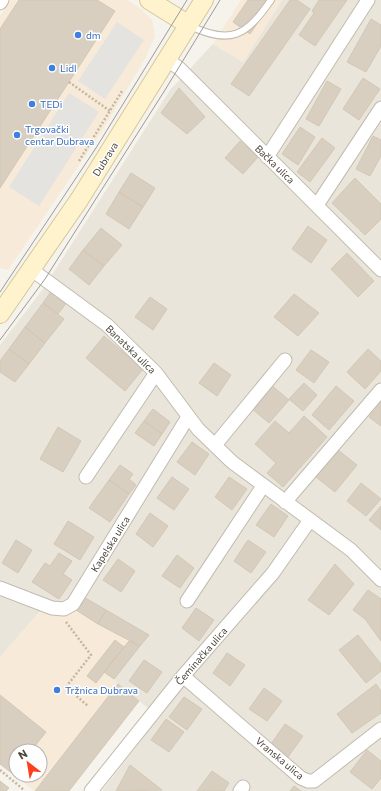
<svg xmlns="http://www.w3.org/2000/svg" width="381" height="791" viewBox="0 0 381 791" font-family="Commissioner,sans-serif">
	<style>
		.residential { fill: #eae5da }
		.commercial { fill: #f7ead8 }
		.parking { fill: #e5e3e0 }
		.building { fill: #d8cfc1; stroke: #d3c7b4 }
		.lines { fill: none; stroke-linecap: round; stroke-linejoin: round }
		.lane-casing { stroke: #c2bbae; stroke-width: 8 }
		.street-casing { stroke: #c2bbae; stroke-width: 15 }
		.secondary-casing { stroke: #d6c79b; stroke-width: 20 }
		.path { stroke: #c4b79f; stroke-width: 2.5; stroke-dasharray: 2 2; stroke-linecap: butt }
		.lane { stroke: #fff; stroke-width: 6 }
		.street { stroke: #fff; stroke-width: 13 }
		.secondary { stroke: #fff3cd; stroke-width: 18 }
		.tram { stroke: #9a9a9a; stroke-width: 1 }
		.shop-dot { fill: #3f7fe0; stroke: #fff; stroke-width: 1.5 }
		.labels { text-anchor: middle; stroke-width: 3; stroke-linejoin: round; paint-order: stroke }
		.shop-label { font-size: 10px; fill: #366cbe; stroke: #fff; text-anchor: start }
		.street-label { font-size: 10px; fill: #4b4439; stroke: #fff }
	</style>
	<rect width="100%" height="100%" fill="#f6f3ec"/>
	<path class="residential" d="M282,0H381V791H102L159,717L118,684L114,679L148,635L66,604L50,600L0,657V345L43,289L170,90L213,44L243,62Z"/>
	<path class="commercial" d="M11,0H127L141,9L152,20L155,36L145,59L102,131L8,270L0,268V16Z
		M241,0H282L243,62L213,44Z
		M82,596L149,635L114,679L118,684L34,791L13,774L16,770V775H40V751H31L46,732L0,695V657L40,612L65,613Z"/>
	<path class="parking" d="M117,22L144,40L105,99L78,81Z
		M69,93L99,112L39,206L9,187Z"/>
	<path class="building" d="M19,0H97L115,11L0,188V29Z
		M248,0H273L250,34L233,22Z
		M290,0H297L310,9L249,96L231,84Z
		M319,0H347L315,46L299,35L314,13L312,11Z
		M371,19L381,25V46L366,72L347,62Z
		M363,78L380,89L359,120L343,109Z
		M327,81L341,89L319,126L306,119Z
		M179,88L205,117L187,134L161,113Z
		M300,127L315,137L298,165L282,154Z
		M373,136L381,140V156L370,176L356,169Z
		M322,138L335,148L310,182L297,172Z
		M240,141L258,157L243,174L225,158Z
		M131,173L155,188L143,207L119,192Z
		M355,178L381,204V219L365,235L332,203Z
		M119,192L143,207L129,229L106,214Z
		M308,226L327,240L311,263L292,249Z
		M101,228L122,245L104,266L83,250Z
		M83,250L104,266L89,285L69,269Z
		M347,253L374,281L358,297L331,269Z
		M52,290L67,302L58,314L43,303Z
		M294,294L319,313L298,336L274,317Z
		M150,297L167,309L153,330L135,317Z
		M43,303L64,319L45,343L25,327Z
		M25,327L45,343L29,364L9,349Z
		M104,336L143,369L125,391L86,358Z
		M9,349L29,364L15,382L0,372V361Z
		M368,349L381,361V371L365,389L347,372Z
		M311,350L329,362L314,383L296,370Z
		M214,363L231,375L217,396L199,383Z
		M304,383L317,395L303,411L289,399Z
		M270,384L289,400L269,423L251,408Z
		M336,386L354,401L329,430L312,415Z
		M381,402V426L369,417Z
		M153,409L170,422L162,434L144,421Z
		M304,416L327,437L283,487L267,473L276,463L255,444L275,421L289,433Z
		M144,421L162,434L154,446L135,433Z
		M58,427L81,441L63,472L40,459Z
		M192,442L209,454L195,475L177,462Z
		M338,450L357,465L335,492L316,477Z
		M120,465L133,474L129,479L136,485L129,494L109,480Z
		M172,477L189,489L174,510L157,498Z
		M229,477L247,489L232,510L215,497Z
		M109,480L129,494L110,522L89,508Z
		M361,483L381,499L366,516L347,501Z
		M271,504L288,516L274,537L256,525Z
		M381,506V530L369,520Z
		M150,513L168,526L153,547L136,534Z
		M68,521L94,537L80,560L54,544Z
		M16,540L32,550L18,573L2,563Z
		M248,540L266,552L251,573L234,561Z
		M59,553L72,561L63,574L72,580L59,599L32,582L45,563L50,566Z
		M177,555L194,568L180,588L162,576Z
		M118,559L135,571L121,592L103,580Z
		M335,564L354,584L329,615L308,600Z
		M368,590L381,599V641L365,619L353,610Z
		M82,596L106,610L98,624L73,608Z
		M196,608L214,620L199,641L182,628Z
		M106,610L149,635L140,646L98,624Z
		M358,635L381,664V671L366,683L339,650Z
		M115,640L124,647L96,683L87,676Z
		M129,641L140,646L114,679L104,672Z
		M227,653L245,665L230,686L213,673Z
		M144,660L162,672L147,693L129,681Z
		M118,684L139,701L69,791H35Z
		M376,684L381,691V713L352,733L337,714Z
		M264,688L282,701L267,721L249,709Z
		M0,695L46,732L31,751H16V770L13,774L0,764Z
		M184,697L202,709L187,730L169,717Z
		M166,719L184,732L169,752L151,740Z
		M285,724L303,736L288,757L271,744Z
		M367,750L381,761V778L372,789L350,772Z
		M130,765L162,790L116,791Z
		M212,771L229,783L224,791H197Z
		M0,781L9,788L6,791H0Z
		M294,786L301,791H290Z"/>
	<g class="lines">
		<g class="lane-casing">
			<path id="lane" d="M190,26C231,45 246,36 271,0"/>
		</g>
		<g class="street-casing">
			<path id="street" d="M0,3L2,0
				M167,60L179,68L381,270
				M267,157L368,0
				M317,205L381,108
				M32,270L107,325L156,373L198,429L232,462L351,550L381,580
				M215,445L285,360
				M86,477L156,373
				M285,502L381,390
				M0,588L52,608L64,609L73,604L188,417
				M187,601L263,486
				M183,676L301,778L308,781H314L381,729
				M91,791L183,676L273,573L310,520
				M240,791L243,787"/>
		</g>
		<g class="secondary-casing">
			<path id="secondary" d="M149,0L189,25
				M0,314L79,200L204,0"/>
		</g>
		<path class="path" d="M69,82L110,111
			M79,161L122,91
			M66,622L91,655L66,687L88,706
			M0,770L24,790"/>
		<use href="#lane" class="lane"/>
		<use href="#street" class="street"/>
		<use href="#secondary" class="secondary"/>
		<path class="tram" d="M0,292L96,148L187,0
			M0,340L45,279L165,90L220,0"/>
	</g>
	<g class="shop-dot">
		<circle cx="78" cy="35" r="4"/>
		<circle cx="52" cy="68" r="4"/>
		<circle cx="32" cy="104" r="4"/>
		<circle cx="17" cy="135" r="4"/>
		<circle cx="57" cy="690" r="4"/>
	</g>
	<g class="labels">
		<g class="shop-label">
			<text x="86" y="39">dm</text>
			<text x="60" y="72">Lidl</text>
			<text x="40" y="108">TEDi</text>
			<text x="25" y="133">Trgovački<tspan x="25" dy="12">centar Dubrava</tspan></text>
			<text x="65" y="694">Tržnica Dubrava</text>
		</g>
		<g class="street-label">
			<text transform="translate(105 159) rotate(-58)" y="4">Dubrava</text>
			<text transform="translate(275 164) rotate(44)" y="4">Bačka ulica</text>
			<text transform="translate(131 349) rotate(44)" y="4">Banatska ulica</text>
			<text transform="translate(110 544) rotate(-58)" y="4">Kapelska ulica</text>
			<text transform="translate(201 656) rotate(-49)" y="4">Čeminačka ulica</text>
			<text transform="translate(280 758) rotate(40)" y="4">Vranska ulica</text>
		</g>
	</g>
	<g transform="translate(28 763) rotate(329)"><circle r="19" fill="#ffffff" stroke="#b7b4b0"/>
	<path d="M0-3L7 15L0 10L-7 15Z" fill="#fc3f1d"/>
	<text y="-6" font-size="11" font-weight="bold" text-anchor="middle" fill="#4b4439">N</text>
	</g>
</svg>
